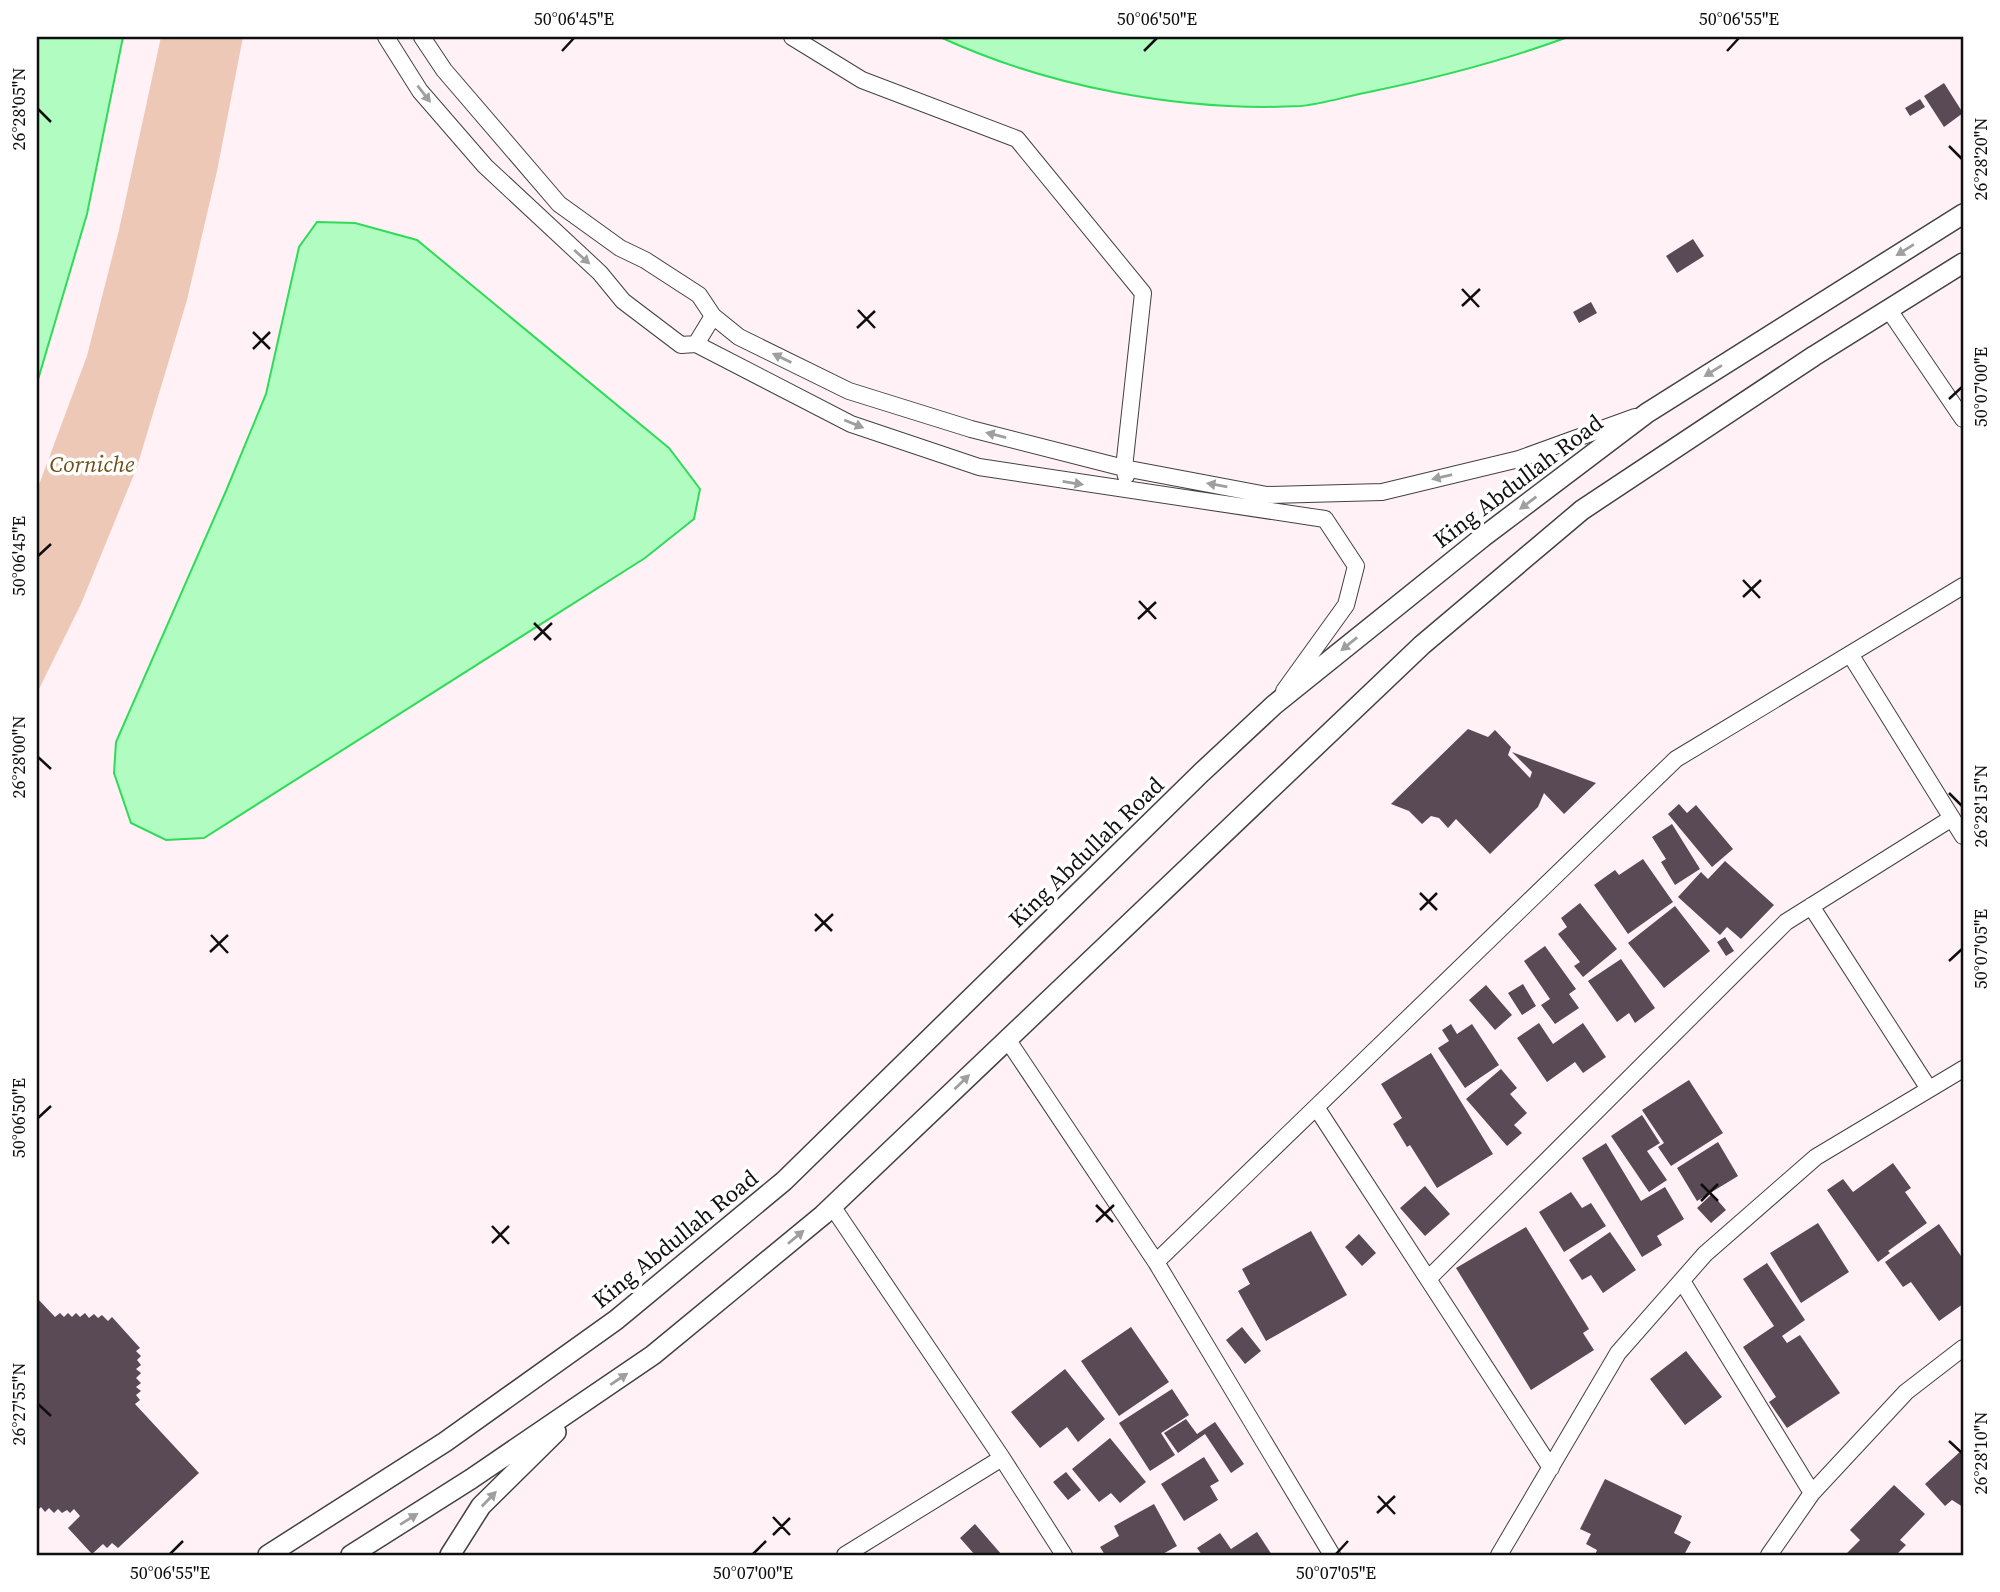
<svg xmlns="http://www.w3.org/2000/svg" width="2000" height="1592" viewBox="0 0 2000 1592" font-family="'Source Serif 4',serif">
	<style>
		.green { fill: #eec8b6 }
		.water { fill: #b0fcc1; stroke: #30db59; stroke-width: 2 }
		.building { fill: #594a56 }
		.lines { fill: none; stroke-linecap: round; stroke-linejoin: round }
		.minor-casing { stroke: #424242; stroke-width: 18 }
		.tertiary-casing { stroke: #424242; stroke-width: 22 }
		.minor { stroke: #fff; stroke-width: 16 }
		.tertiary { stroke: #fff; stroke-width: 19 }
		.oneway { fill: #9f9f9f }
		.ticks { fill: none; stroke: #0f0f0f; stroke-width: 2.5 }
		.labels { text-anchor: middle; stroke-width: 7; stroke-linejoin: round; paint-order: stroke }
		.park-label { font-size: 23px; font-style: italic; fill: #6e4f18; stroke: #fff }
		.street-label { font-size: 23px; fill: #0f0f0f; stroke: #fff }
		.neatline { fill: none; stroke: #0f0f0f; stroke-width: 2.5 }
		.ticks-label { font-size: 18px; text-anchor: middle; fill: #0f0f0f }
	</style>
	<rect width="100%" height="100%" fill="#fff1f6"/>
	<path class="green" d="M161,37H243L217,171L187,300L137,467L81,604L37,693V490L87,356L119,230Z"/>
	<path class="water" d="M37,37H123L87,214L37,383Z
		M940,37H1568C1503,61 1436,78 1369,92C1347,96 1323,104 1301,106C1182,112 1048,87 940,37Z
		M317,222L355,223L417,240L669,448L700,489L694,519L645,558L204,838L166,840L131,823L114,773L116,742L226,491L266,394L299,247Z"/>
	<path class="building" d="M1944,83L1963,113L1944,127L1924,96Z
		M1920,99L1925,107L1910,116L1905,108Z
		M1693,239L1704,256L1677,273L1666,256Z
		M1591,302L1597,313L1579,323L1573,312Z
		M1468,729L1488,737L1495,730L1511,747L1508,755L1530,778L1532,772L1512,752L1596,783L1564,814L1544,793L1538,807L1490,854L1456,819L1448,828L1439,818L1431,816L1422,824L1409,811L1391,804Z
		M1679,804L1687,813L1696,805L1733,849L1712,867L1668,814Z
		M1672,824L1700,869L1675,885L1661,862L1666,859L1652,837Z
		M1643,859L1673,902L1628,934L1594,885L1615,870L1619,875Z
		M1725,861L1774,905L1741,939L1727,927L1720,935L1678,897L1701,872L1708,879Z
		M1580,903L1617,949L1583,977L1574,966L1580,962L1558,934L1567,927L1561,918Z
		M1675,906L1710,951L1664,988L1628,943Z
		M1725,937L1734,951L1726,956L1717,942Z
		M1545,946L1576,989L1569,994L1579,1008L1555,1024L1541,1005L1550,999L1524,961Z
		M1621,959L1655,1008L1635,1023L1629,1013L1617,1022L1588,981Z
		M1523,984L1536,1006L1522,1015L1508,993Z
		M1486,985L1512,1015L1495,1030L1469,1000Z
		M1539,1023L1553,1044L1583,1023L1606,1057L1583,1073L1575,1062L1547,1082L1517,1038Z
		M1451,1024L1457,1034L1472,1024L1499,1065L1465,1088L1438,1048L1449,1041L1442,1030Z
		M1431,1053L1493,1154L1437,1188L1410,1145L1407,1147L1393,1124L1402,1118L1381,1084Z
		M1501,1069L1517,1088L1510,1094L1527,1113L1514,1125L1522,1133L1507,1146L1466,1099Z
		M1689,1080L1723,1133L1671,1166L1658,1147L1664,1143L1642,1110Z
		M1642,1115L1660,1143L1647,1151L1667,1180L1649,1192L1611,1136Z
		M1718,1142L1738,1176L1697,1201L1677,1168Z
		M1606,1143L1641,1201L1665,1187L1684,1219L1657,1236L1662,1245L1642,1257L1582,1158Z
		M1893,1163L1911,1188L1905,1192L1927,1223L1888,1251L1890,1253L1878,1262L1827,1190L1843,1179L1853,1192Z
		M1425,1186L1450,1214L1425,1236L1400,1208Z
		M1571,1192L1582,1208L1591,1203L1606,1226L1564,1252L1539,1212Z
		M1712,1194L1726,1210L1711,1223L1697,1208Z
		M1818,1223L1849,1272L1801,1303L1770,1253Z
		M1939,1224L1963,1259V1304L1939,1321L1911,1282L1903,1287L1885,1262Z
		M1526,1227L1589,1329L1583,1333L1594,1350L1531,1390L1456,1268Z
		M1311,1231L1347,1295L1266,1341L1238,1291L1250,1284L1242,1269Z
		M1610,1232L1636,1270L1603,1293L1591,1275L1582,1280L1569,1260Z
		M1359,1234L1376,1253L1362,1266L1345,1247Z
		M1767,1263L1805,1320L1782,1336L1787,1343L1800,1335L1840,1393L1787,1428L1769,1402L1776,1397L1743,1347L1774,1326L1743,1279Z
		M37,1298L55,1317L60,1313L64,1317L68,1313L72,1317L76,1313L80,1317L85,1313L89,1318L94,1314L98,1318L102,1315L108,1321L112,1317L140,1348L136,1351L141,1356L137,1360L141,1365L136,1369L141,1373L136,1378L141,1383L136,1387L141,1391L136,1395L140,1400L135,1404L199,1473L118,1548L112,1543L107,1548L103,1544L92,1554L68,1528L80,1516L74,1509L70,1513L67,1510L62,1513L58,1509L54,1513L49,1508L45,1512L41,1507L37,1511Z
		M1131,1327L1169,1382L1119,1416L1081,1361Z
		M1242,1327L1261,1351L1245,1364L1226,1340Z
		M1686,1351L1722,1397L1685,1425L1650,1379Z
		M1065,1369L1105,1419L1078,1442L1067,1427L1040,1448L1011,1412Z
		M1172,1389L1189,1415L1161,1433L1175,1455L1150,1471L1119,1423Z
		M1186,1419L1197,1434L1215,1422L1244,1464L1231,1473L1205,1434L1178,1453L1164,1433Z
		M1110,1438L1146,1482L1120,1503L1111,1493L1099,1502L1072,1469Z
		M1963,1449V1507L1952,1500L1945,1506L1925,1484Z
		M1204,1457L1219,1481L1210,1486L1218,1500L1184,1521L1161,1484Z
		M1066,1472L1081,1490L1068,1500L1053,1482Z
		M1605,1479L1682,1516L1674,1533L1691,1542L1684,1555H1595L1597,1550L1586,1544L1591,1534L1580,1529Z
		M1894,1485L1925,1514L1900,1540L1906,1545L1896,1555H1845L1860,1540L1850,1530Z
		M1154,1504L1177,1546L1161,1555H1105L1100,1547L1119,1536L1114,1526Z
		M975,1524L1002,1555H975L960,1538Z
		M1257,1532L1272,1555H1202L1197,1548L1220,1533L1231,1549Z"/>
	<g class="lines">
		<g class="minor-casing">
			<path id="minor" d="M386,37L420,91L485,166L600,273L623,301L681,345L696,344L851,424L979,467L1325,519L1356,566L1346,605L1284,691
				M422,37L444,70L559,204L620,248L645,260L699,295L713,316L739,337L849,391L971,429L1124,468L1267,495L1382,492L1519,459L1635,417
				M792,37L862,80L1017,139L1143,293L1124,468L1126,476
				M1889,310L1963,419
				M696,344L713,316
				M1850,654L1963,836
				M1811,906L1929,1089
				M1007,1039L1156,1262L1332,1555
				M1316,1107L1551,1468
				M832,1206L1002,1458L1064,1555
				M1156,1262L1676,759L1963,586
				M1428,1279L1786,922L1952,818
				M1682,1281L1812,1493
				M845,1555L1002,1458
				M1499,1555L1618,1353L1705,1254L1816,1157L1963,1069
				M1769,1555L1812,1493L1906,1392L1963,1348"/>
		</g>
		<g class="tertiary-casing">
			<path id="tertiary" d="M268,1555L445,1442L616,1320L784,1181L1201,773L1274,705L1483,537L1647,413L1963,214
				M351,1555L471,1479L653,1355L823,1215L1422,645L1582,510L1814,356L1963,263
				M450,1555L481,1506L556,1432"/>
		</g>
		<use href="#minor" class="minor"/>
		<use href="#tertiary" class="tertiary"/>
	</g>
	<defs><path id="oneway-solid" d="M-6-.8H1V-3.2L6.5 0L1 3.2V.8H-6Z" transform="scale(1.75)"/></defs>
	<g class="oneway">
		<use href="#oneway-solid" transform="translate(424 94) rotate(52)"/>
		<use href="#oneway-solid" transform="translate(1905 250) rotate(148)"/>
		<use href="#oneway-solid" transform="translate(582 257) rotate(42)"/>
		<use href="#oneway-solid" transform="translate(782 358) rotate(-154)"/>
		<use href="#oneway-solid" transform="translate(1713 371) rotate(148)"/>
		<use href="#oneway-solid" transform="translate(854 424) rotate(22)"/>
		<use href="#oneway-solid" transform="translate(996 435) rotate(-166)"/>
		<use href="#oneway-solid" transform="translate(1442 477) rotate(167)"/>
		<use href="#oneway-solid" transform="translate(1073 483) rotate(9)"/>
		<use href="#oneway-solid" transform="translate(1217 485) rotate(-170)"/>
		<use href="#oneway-solid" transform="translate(1528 503) rotate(143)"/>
		<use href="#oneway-solid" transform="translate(1349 644) rotate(141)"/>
		<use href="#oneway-solid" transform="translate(962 1082) rotate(-44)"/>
		<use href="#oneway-solid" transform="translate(796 1237) rotate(-40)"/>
		<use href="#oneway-solid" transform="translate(619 1379) rotate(-34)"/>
		<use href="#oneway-solid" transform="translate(489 1499) rotate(-46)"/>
		<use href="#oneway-solid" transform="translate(409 1519) rotate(-32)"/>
	</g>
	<path class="ticks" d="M562,51L574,38M1144,51L1157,38M1727,51L1739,38M38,109L51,122M1949,146L1962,159M1462,289L1479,307M1462,306L1480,289M858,310L875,328M857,328L875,311M253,332L270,349M253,349L270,332M1949,399L1962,387M38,556L51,544M1743,580L1760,598M1743,597L1761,580M1139,601L1156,619M1138,619L1156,602M534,623L551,640M534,640L552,623M38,757L51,769M1949,793L1962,806M1420,893L1437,910M1420,910L1437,893M815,914L832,931M815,931L833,914M211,935L228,953M210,952L228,935M1949,961L1962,949M38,1118L51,1106M1701,1184L1718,1201M1701,1201L1718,1184M1096,1205L1113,1222M1096,1222L1114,1205M492,1226L509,1244M492,1243L509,1226M38,1404L51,1416M1949,1441L1962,1453M1378,1496L1395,1514M1377,1513L1395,1496M773,1517L790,1535M773,1535L790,1518M170,1554L183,1541M753,1554L766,1541M1336,1554L1348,1541"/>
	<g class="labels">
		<g class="park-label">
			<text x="92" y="472">Corniche</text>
		</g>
		<g class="street-label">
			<text transform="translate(1518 481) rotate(-37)" y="8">King Abdullah Road</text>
			<text transform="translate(1086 852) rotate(-44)" y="8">King Abdullah Road</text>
			<text transform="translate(675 1239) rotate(-39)" y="8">King Abdullah Road</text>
		</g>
	</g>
	<rect width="2000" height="1592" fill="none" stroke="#ffffff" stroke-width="77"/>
	<rect x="38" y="38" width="1924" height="1516" class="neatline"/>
	<g class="ticks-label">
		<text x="574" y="25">50°06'45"E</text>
		<text x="1157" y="25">50°06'50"E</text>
		<text x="1739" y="25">50°06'55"E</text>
		<text transform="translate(19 109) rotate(-90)" y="6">26°28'05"N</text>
		<text transform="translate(1981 159) rotate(-90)" y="6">26°28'20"N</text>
		<text transform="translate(1981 387) rotate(-90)" y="6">50°07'00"E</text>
		<text transform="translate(19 556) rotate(-90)" y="6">50°06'45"E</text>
		<text transform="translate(19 757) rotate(-90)" y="6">26°28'00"N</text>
		<text transform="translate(1981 806) rotate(-90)" y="6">26°28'15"N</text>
		<text transform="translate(1981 949) rotate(-90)" y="6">50°07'05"E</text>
		<text transform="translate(19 1118) rotate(-90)" y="6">50°06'50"E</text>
		<text transform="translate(19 1404) rotate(-90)" y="6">26°27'55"N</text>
		<text transform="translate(1981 1453) rotate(-90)" y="6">26°28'10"N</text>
		<text x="170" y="1579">50°06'55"E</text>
		<text x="753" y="1579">50°07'00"E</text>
		<text x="1336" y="1579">50°07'05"E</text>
	</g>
</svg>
